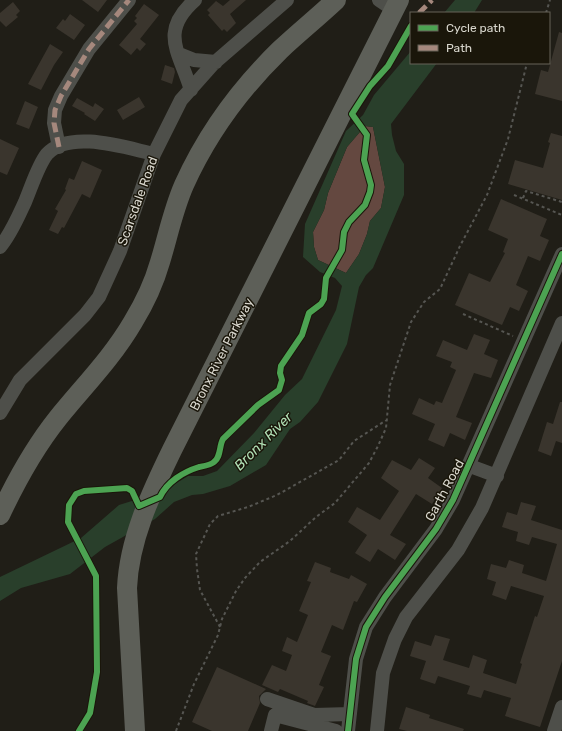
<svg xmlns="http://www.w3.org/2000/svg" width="562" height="731" viewBox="0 0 562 731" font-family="Rubik,sans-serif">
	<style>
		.forest { fill: #644840 }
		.water { fill: #293f2b; fill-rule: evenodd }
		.building { fill: #3a352d }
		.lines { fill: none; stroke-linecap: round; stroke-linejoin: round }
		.path { stroke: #565652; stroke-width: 2; stroke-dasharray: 3 3; stroke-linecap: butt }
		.minor { stroke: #4e4f4a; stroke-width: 14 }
		.highway { stroke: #5d5f58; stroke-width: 20 }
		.quiet { stroke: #a5887d; stroke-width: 5; stroke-dasharray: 10 5; stroke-linecap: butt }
		.cycleway-casing { stroke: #1a160a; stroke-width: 8 }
		.cycleway { stroke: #4ca352; stroke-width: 6 }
		.labels { text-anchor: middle; stroke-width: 3; stroke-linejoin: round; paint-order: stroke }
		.street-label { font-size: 13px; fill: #d9d7ce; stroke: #1a160a }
		.water-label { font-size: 14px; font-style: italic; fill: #b0e0b5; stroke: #1a160a }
	</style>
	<rect width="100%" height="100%" fill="#201e17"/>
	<path class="forest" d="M365,126L373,127L385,187L381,208L370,221L367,234L359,254L346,273L318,260L314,247L313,232L324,210L328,193L347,147Z"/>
	<path class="water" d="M455,0H482L474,13H444Z
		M411,51V63H437L391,124L392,135L396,151L404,164V195L373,268L366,275L359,287L347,344L318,402L300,422L290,429L266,465L230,486L203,494L192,495L174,502L155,519L105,547L70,574L21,588L0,601V577L81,538L119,505L135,500L139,508L161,499L165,490L188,476H203L217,471L254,433L285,395L302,379L336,310L342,286L335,278L320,272L303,257L305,224L346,131L363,115L374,95ZM365,126L373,127L385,187L381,208L370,221L367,234L359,254L346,273L318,260L314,247L313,232L324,210L328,193L347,147Z"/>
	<path class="building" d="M82,0H107L98,12Z
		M230,0H246L230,14L236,23L227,32L224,29L222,31L208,15L210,13L207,10L216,1L223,6Z
		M13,2L20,11L16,15L18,17L6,27L0,21V13Z
		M144,4L159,15L140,39L146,44L140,51L137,48L131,55L119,45L137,24L134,21L137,18L135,16Z
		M70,14L85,25L74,40L56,28L63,19L65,21Z
		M559,32L562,33V101L535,94L541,70L548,72Z
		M50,44L63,52L54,65L41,90L28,84Z
		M165,65L174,68L175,72L172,84L161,80Z
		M139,97L145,107L123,120L117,110Z
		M77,98L93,107L95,103L104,109L95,121L84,114L85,113L72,106Z
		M25,101L38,107L29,129L16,124Z
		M551,133L562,136V200L508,184L515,160L543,168L550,143L548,142Z
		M0,139L19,148L7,175L0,172Z
		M82,161L102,170L90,198L82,194L64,228L62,227L58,234L49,230L58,211L55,209L66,190L65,189L69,178L74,180Z
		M501,199L547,219L540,236L549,240L540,261L528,256L516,285L528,291L519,311L510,307L502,325L455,305L469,273L490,282L505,253L503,252L508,239L488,230Z
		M474,334L490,340L484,354L498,360L491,378L474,373L456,417L472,423L465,440L450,433L444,447L428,440L435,424L412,414L419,398L434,405L436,401L442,403L456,370L450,367L452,362L436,356L443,340L467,350Z
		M560,402H562V443L556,441L551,456L538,451L547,422L553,424Z
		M419,458L435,468L428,478L442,488L432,504L416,494L390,535L406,544L395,560L378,549L370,562L355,553L367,535L348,522L357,507L380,520L399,491L381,478L392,460L411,470Z
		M521,502L536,506L531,520L562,530V661L540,727L505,716L511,698L484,690L481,698L467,694L470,686L438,676L435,684L420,679L426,661L410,656L415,641L431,646L435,635L450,639L443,660L469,668L473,655L487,660L483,673L516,684L522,664L520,663L535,616L537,617L544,596L511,586L506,600L492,595L496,582L487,579L491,564L506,568L509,560L524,565L522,573L546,581L557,544L532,537L529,545L516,541L518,532L502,527L507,512L517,515Z
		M315,562L331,568L330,572L349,579L351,575L367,584L357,602L354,601L343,630L332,625L321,652L331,656L319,685L324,687L315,706L307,703L308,701L280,689L278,692L262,685L272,665L286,671L292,655L282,651L287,637L297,642L308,615L299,611L311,582L307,581Z
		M217,667L266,689L259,696L260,703L248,731H212L192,722Z
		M406,707L430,715L429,718L464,729L463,731H407L399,729Z"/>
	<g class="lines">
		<path class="path" d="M546,13L550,0
			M514,195L562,215
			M523,198L526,191L562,202
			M463,314L513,336
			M220,627L200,590L197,569L196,554L210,524L218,516L248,507L277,495L339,460L354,441L388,419
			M176,731L194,684L218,635L222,619L236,591L245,578L260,562L290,541L316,517L335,503L369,463L378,446L386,428L390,385L411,322L424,302L440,289L460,246L487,195L508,139L527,63"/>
		<path class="minor" d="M379,0L394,10
			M179,54L194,60L216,62
			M191,90C179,51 159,32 195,0
			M59,147L54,123L55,110L61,96L89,49L129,0
			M0,247C11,234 18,217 25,202C31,188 38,165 47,154C70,129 126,148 154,154
			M0,413L20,380L85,315L99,297L120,251L154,154L181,100L213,64L287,0
			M470,466L497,476
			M267,699L314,715L350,714
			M271,731L275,715L336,731
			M348,731L356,659L366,627L385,597L436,529L453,500L562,254
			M377,731L383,673L395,639L406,617L458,550L482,508L562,323
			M554,731L562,707"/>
		<path class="highway" d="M0,515C16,481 34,448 58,418C83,387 112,358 133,322C144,304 154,283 160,262C168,236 173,210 184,185C207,134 241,88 280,50C298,33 318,17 336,0
			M135,731L127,588C129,540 151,493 172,450L399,0"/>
		<path class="quiet" d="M419,13L432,0
			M59,147L54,123L55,110L61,96L89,49L129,0"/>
		<g class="cycleway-casing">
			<path id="cycleway" d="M79,731L90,713L97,672L96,576L68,522L69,505L76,494L84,491L127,488L132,491L139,506L160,497C167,482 183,472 199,467C204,466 211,465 214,462C221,457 219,446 223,439L258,405L279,390L282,380L280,373L281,366L302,335L309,313L321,304L324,299L326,278L342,250L344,232L349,222L365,205L370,192L371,185L364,160L367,135L352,114L370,86L388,66L411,26
				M348,731L356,659L366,627L385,597L436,529L453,500L562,254"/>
		</g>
		<use href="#cycleway" class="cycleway"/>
	</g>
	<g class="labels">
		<g class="street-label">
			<text transform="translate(137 201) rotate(-70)" y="5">Scarsdale Road</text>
			<text transform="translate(221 354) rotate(-63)" y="5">Bronx River Parkway</text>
			<text transform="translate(444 490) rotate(-62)" y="5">Garth Road</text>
		</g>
		<g class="water-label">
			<text transform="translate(263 441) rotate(-45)" y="5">Bronx River</text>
		</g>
	</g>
	<rect x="410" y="12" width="140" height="52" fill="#1a160a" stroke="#666358"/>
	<rect x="418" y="25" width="20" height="6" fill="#4ca352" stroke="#666358"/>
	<text x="446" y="32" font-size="12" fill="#d9d7ce">Cycle path</text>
	<rect x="418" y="45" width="20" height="6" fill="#a5887d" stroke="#666358"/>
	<text x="446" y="52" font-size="12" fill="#d9d7ce">Path</text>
</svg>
